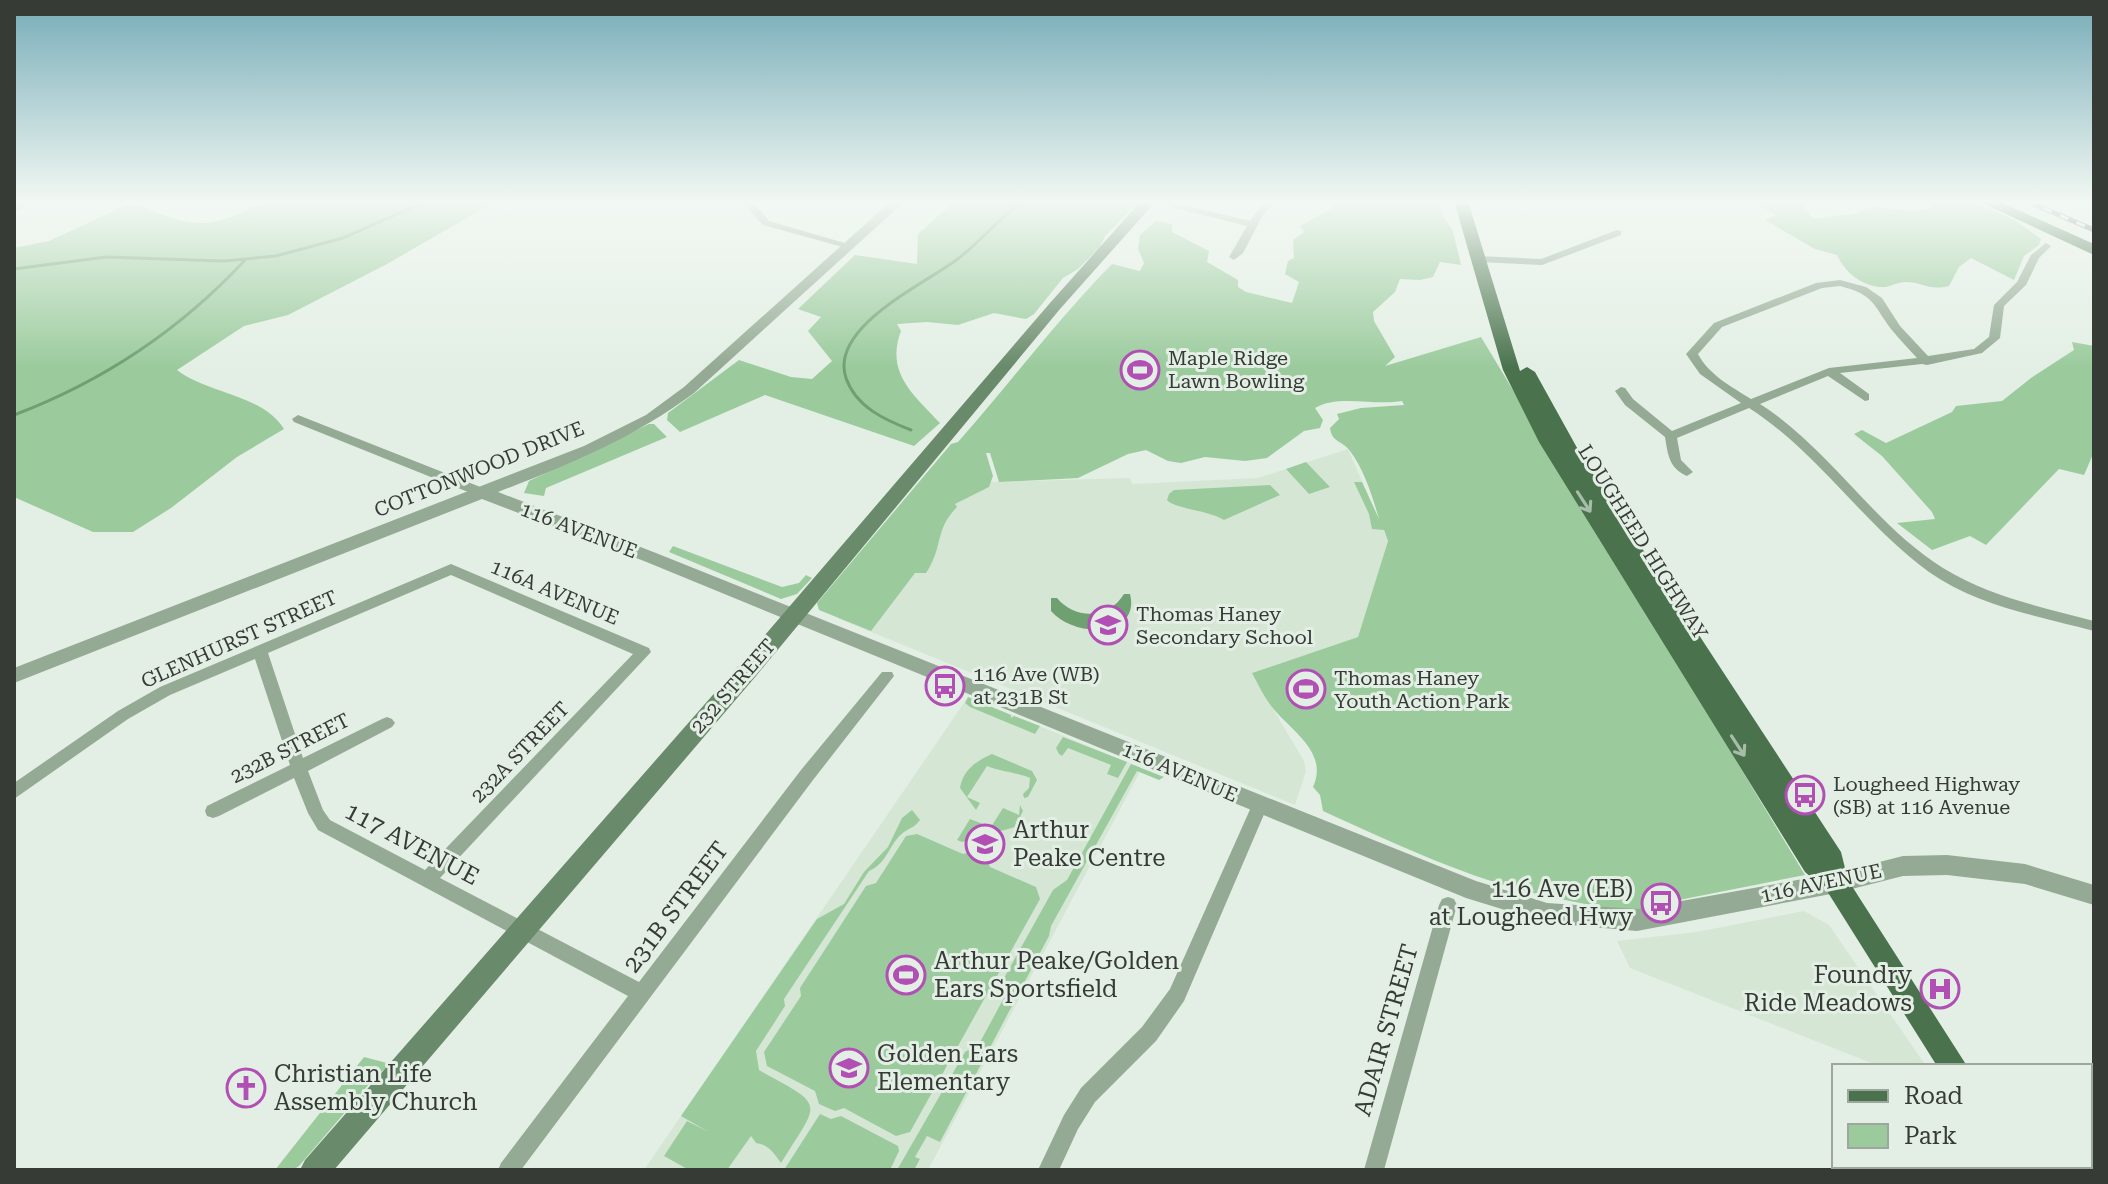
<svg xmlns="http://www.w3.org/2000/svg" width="2108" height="1184" viewBox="0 0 2108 1184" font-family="'Roboto Serif',serif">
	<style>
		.built { fill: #d5e6d5 }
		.green { fill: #9bcb9d }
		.water { fill: #6ea071 }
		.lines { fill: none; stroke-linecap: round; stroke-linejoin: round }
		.stream { stroke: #6ea071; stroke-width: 3 }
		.minor { fill: #94aa94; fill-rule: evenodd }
		.tertiary { fill: #94aa94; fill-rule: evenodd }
		.secondary { fill: #698a6b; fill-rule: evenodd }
		.primary { fill: #4a734d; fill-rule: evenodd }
		.trunk { fill: #3c6940; fill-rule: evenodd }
		.rail-casing { stroke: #4d534d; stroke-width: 5 }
		.rail { stroke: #e3efe4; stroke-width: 3; stroke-dasharray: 9; stroke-linecap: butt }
		.oneway { stroke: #a6bda8 }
		.labels { text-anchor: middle; stroke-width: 6; stroke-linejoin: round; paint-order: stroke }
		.poi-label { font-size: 20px; fill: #363b36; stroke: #e3efe4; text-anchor: start }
		.street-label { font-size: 20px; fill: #363b36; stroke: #e3efe4 }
		.near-poi-label { font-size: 24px; fill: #363b36; stroke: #e3efe4; text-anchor: start }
		.near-street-label { font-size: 24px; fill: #363b36; stroke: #e3efe4 }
	</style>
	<rect width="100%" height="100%" fill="#e3efe4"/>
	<path class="built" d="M1348,449L1388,541L1358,637L1252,673L1304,761L1306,771L1295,805L837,618L930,474L990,482L1130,478L1132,484L1258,478Z
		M968,697L1142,768L928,1170H644Z
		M1804,911L1829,925L1926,1066H1879L1630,968L1617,941L1696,932Z"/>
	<path class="green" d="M265,201H496L387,264L288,315L244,326L177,370C208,394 262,394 284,429L237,457L171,508L133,532H93L14,497V248L49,241L131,203C194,227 204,233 265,201Z
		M955,201H1139L1105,236L1100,247L1078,269L1063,278L1034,314L1026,319L994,313L958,325L927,322L897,324L901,331C885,373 914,395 940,423L914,446L765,395L680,432L667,420L668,413L739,360L791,377L812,379L832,361L808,331L821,317L798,309L855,255L917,264L918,234Z
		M1334,201H1342L1346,206V201H1439L1443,216L1453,231L1461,265L1440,262L1433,277L1420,280L1400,279L1395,292L1373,312L1374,321L1395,357L1385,366L1481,337L1805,875L1679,900C1637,916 1607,908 1565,900C1476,883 1405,848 1323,811L1320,795L1313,787C1329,752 1291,731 1272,707C1264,697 1258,684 1252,673L1358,637L1388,541L1384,530L1372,529L1369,514L1354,482H1362L1379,519C1373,498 1364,469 1350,451C1342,440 1332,443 1330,428L1339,419L1337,414L1361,408L1404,405L1402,401C1374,406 1338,394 1315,408L1323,420L1320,428L1304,431L1267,458L1245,461L1205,457L1181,463L1168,461L1146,450L1128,454L1078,478L999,482L990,453H986L993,476L989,487L955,504L957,507C934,530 944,546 926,573H915L871,631L819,610L817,603L951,444L958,442C1010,383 1057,320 1112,264L1140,271L1144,263L1138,249L1140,235L1156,221L1172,224V232L1209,251L1207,262L1238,280V287L1246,292L1292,303L1299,282L1285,274L1288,261L1294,258L1293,240L1304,232L1300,226L1333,208Z
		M1752,201H1799L1813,219L1853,214L1873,207L1913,211L1934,208L1924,201H1973L2016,221L2041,239L2039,245L2024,256L2014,280L1971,258L1959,267L1949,286C1928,291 1923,282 1906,282C1897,282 1889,288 1881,287C1861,286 1844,271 1837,255L1815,249L1765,220L1776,215Z
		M2072,342L2094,346V452L2084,475L2059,469L1986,545L1970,536L1932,550L1897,523L1935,519L1932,512L1882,456L1854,434L1862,430L1886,443L1952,412L1956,406L2002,401L2031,378L2074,350Z
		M649,424H654L667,437L546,488L544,496L524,493L529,481Z
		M1306,462L1330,487L1309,494L1286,469Z
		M1270,485L1280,495L1224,520C1208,510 1175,509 1167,500L1169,494L1174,490Z
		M673,546L782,587L799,583L806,575L812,578L797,594L781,599L669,552Z
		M968,697L1011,715V718L1014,716L1040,726L1035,734L970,707L965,703Z
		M1063,737L1127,762L1118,778L1107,774L1111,765L1068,748L1062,756L1059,754L1056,748Z
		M992,754L1032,771L1037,780L1028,797L1024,798L1023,794L1029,788L1030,778C1016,772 1002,772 987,766L967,797L980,803L976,810L960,788C963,770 976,761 992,754Z
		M1131,764L1164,777L1159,780L1137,771L1051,926L1049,936L940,1142L927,1136L915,1157L920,1159L914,1170H897L965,1052L979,1044L1005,996L1004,978L1053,890L1067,880Z
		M1020,805L1023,811L1015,827L962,842L957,840L970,819L991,827L1003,808L1019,815Z
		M912,810L920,820C914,828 911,827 904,832C889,843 888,863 869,871L784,999L785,1006L756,1051L759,1070C826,1107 821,1099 781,1163C773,1152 769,1145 756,1143L751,1136L727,1170H689L664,1156L687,1121L707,1131L681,1116L817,919L844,904L864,872L888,847L902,818Z
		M917,834L963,854L971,852L986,858L990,867L1036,887L1040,899L910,1132L896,1136L844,1108L835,1111L819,1104L815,1091L767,1066L764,1052L801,996L800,988L866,886L876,883L906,836Z
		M364,1057L391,1064L376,1076L299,1166L293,1170H275Z
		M820,1114L831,1119L841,1116L898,1146L899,1151L890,1170H784Z"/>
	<path class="water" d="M1124,594H1130C1141,637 1075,639 1051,611V598H1057C1075,620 1109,619 1124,594Z"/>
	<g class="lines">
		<path class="stream" d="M14,269L106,257L224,261L276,256L343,238L427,201
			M14,415C104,381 179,331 245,260
			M911,430C885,420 856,407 846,378C829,328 922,285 955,261C980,243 998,218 1024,201"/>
		<path class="minor" d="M22,201H35L14,212V205Z
			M741,201H752L769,221L855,246L850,249L763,225Z
			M1148,201H1167L1250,221L1265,201H1276L1263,215L1243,253L1234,260L1229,257L1247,226Z
			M1617,230L1621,231V235L1542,265L1479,262L1474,259L1479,256L1541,259Z
			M2046,243L2051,246L2039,258L2026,285L2004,306L2000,338L1982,353L1927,365L1922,364L1840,373L1869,394V400L1865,401L1828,376L1760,404C1829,448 1873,524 1943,568C1990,597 2042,607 2094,621V631C2038,616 1977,606 1929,572C1863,524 1818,452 1749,408L1677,438L1681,460L1693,472L1687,476C1669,468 1668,455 1665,437L1625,405L1615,391L1621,387L1625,388L1633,399L1672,431L1741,403L1700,374L1686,354L1714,323L1816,283L1840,280L1866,287L1882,298L1900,326L1928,356L1974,349L1989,337L1994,305L2017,282L2031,255ZM1840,286C1874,295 1872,303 1891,329C1899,339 1908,348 1917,358L1829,368L1751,399C1732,387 1709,375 1698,354L1722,327L1822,288Z
			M298,415L488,490L489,493L483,497L478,496L294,422L292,419Z
			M451,564L649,648L651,652L440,878L639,982L801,770L882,672H892L894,676L813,780L521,1170H498L501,1163L628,996L318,830L308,813L294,778L219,816L213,818L207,816L205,811L207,806L290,765L255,659L170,695L128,719L14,799V783L118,711L160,687ZM451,575L633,654L425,870L330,820L323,810L308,771L392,727L395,723L392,719L387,717L382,719L303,758L268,653Z
			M1260,798L1266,800L1268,805L1184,1001L1156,1041L1095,1102L1078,1129L1059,1170H1038L1064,1115L1081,1088L1142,1027L1170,989L1252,805L1254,800Z
			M1448,897L1454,899L1457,905L1384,1170H1364L1439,905L1442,899Z"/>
		<path class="tertiary" d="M891,201H905L694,393C634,438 568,465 498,492L656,553L1476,881L1547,903L1637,909L1836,873L1903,856L1947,855L2025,864L2094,885V905L2025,884L1947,875L1903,876L1836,893L1637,931L1547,923L1466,898L644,561L482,499L14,683V668L584,446L646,415L684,387Z"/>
		<path class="secondary" d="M1141,201H1156L1060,309L756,676L334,1170H300L305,1160L740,664L1050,303Z"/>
		<path class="primary" d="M1454,201H1468L1520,371L1527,367L1535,372L1581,455L1841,852L1848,880L1967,1066H1937L1827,891L1805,872L1539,442L1503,370Z
			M2003,1166H2034L2036,1170H2005Z"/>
		<path class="trunk" d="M1978,201H1998L2094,244V255Z"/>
		<g class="rail-casing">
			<path id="rail" d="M2027,201L2094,230"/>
		</g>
		<use href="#rail" class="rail"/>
	</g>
	<defs><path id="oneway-shaft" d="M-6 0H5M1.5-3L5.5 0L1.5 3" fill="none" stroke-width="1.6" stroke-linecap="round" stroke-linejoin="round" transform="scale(2)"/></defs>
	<g class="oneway">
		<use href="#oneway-shaft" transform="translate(1584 502) rotate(57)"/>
		<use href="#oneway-shaft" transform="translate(1738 746) rotate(57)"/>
	</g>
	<linearGradient id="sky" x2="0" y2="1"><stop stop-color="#77acb8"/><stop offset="0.55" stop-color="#f2f8f3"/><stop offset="1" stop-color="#f2f8f3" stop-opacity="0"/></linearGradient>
	<rect width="2108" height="367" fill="url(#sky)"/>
	<defs>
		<g id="stadium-ring" transform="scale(2)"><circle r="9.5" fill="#e3efe4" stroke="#b14fb5" stroke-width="1.5"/><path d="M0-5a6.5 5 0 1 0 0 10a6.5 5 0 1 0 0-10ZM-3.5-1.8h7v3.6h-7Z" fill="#b14fb5"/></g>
		<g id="school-ring" transform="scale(2)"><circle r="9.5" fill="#e3efe4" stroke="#b14fb5" stroke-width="1.5"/><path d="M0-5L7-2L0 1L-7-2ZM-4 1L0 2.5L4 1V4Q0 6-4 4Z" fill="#b14fb5"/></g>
		<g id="bus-ring" transform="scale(2)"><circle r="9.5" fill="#e3efe4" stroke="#b14fb5" stroke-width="1.5"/><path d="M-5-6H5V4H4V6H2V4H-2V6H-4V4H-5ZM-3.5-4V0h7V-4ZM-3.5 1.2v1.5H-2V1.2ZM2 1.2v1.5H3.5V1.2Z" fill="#b14fb5"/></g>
		<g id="hospital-ring" transform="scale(2)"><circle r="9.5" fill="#e3efe4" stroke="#b14fb5" stroke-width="1.5"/><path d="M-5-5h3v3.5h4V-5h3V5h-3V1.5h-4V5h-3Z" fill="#b14fb5"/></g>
		<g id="church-ring" transform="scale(2)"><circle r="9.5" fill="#e3efe4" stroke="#b14fb5" stroke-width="1.5"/><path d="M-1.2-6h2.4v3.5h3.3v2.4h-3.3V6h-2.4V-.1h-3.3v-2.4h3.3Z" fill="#b14fb5"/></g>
	</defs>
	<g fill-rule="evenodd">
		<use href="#stadium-ring" x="1140" y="370"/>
		<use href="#school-ring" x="1108" y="625"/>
		<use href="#bus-ring" x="945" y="686"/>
		<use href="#stadium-ring" x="1306" y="689"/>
		<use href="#bus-ring" x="1805" y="795"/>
		<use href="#school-ring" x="985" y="844"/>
		<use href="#bus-ring" x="1661" y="903"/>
		<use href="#stadium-ring" x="906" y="975"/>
		<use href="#hospital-ring" x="1940" y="989"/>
		<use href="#school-ring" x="849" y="1068"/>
		<use href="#church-ring" x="246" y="1088"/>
	</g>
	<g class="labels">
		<g class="poi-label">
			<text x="1168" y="365">Maple Ridge<tspan x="1168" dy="23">Lawn Bowling</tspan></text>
			<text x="1136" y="621">Thomas Haney<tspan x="1136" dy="23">Secondary School</tspan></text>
			<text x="973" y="681">116 Ave (WB)<tspan x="973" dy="23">at 231B St</tspan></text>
			<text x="1334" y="685">Thomas Haney<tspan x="1334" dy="23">Youth Action Park</tspan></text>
			<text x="1833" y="791">Lougheed Highway<tspan x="1833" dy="23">(SB) at 116 Avenue</tspan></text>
		</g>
		<g class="street-label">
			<text transform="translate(479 469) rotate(-22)" y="7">COTTONWOOD DRIVE</text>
			<text transform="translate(579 530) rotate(21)" y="7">116 AVENUE</text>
			<text transform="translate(1643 542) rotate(58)" y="7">LOUGHEED HIGHWAY</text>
			<text transform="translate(555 592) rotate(23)" y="7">116A AVENUE</text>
			<text transform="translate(239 639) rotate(-24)" y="7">GLENHURST STREET</text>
			<text transform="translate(733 686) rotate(-49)" y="7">232 STREET</text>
			<text transform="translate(290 748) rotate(-27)" y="7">232B STREET</text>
			<text transform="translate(520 752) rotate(-46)" y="7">232A STREET</text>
			<text transform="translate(1180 772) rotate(23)" y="7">116 AVENUE</text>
			<text transform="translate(1821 883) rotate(-12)" y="7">116 AVENUE</text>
		</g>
		<g class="near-poi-label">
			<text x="1013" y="838">Arthur<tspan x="1013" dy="28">Peake Centre</tspan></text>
			<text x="1633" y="897" text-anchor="end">116 Ave (EB)<tspan x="1633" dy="28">at Lougheed Hwy</tspan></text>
			<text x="934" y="969">Arthur Peake/Golden<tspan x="934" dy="28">Ears Sportsfield</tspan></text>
			<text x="1912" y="983" text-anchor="end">Foundry<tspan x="1912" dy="28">Ride Meadows</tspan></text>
			<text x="877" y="1062">Golden Ears<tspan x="877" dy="28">Elementary</tspan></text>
			<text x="274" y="1082">Christian Life<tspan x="274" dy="28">Assembly Church</tspan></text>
		</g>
		<g class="near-street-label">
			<text transform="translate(412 844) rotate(28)" y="8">117 AVENUE</text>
			<text transform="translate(676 907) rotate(-53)" y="8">231B STREET</text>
			<text transform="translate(1386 1030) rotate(-74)" y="8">ADAIR STREET</text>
		</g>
	</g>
	<rect width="2108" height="1184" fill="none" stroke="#363b36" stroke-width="32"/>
	<rect x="1832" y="1064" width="260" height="104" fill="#e3efe4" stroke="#9ea79e" stroke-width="2"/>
	<rect x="1848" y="1090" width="40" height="12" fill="#4a734d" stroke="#9ea79e" stroke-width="2"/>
	<text x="1904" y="1104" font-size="24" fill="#363b36">Road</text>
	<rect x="1848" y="1124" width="40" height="24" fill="#9bcb9d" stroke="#9ea79e" stroke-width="2"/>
	<text x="1904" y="1144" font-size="24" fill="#363b36">Park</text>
</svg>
